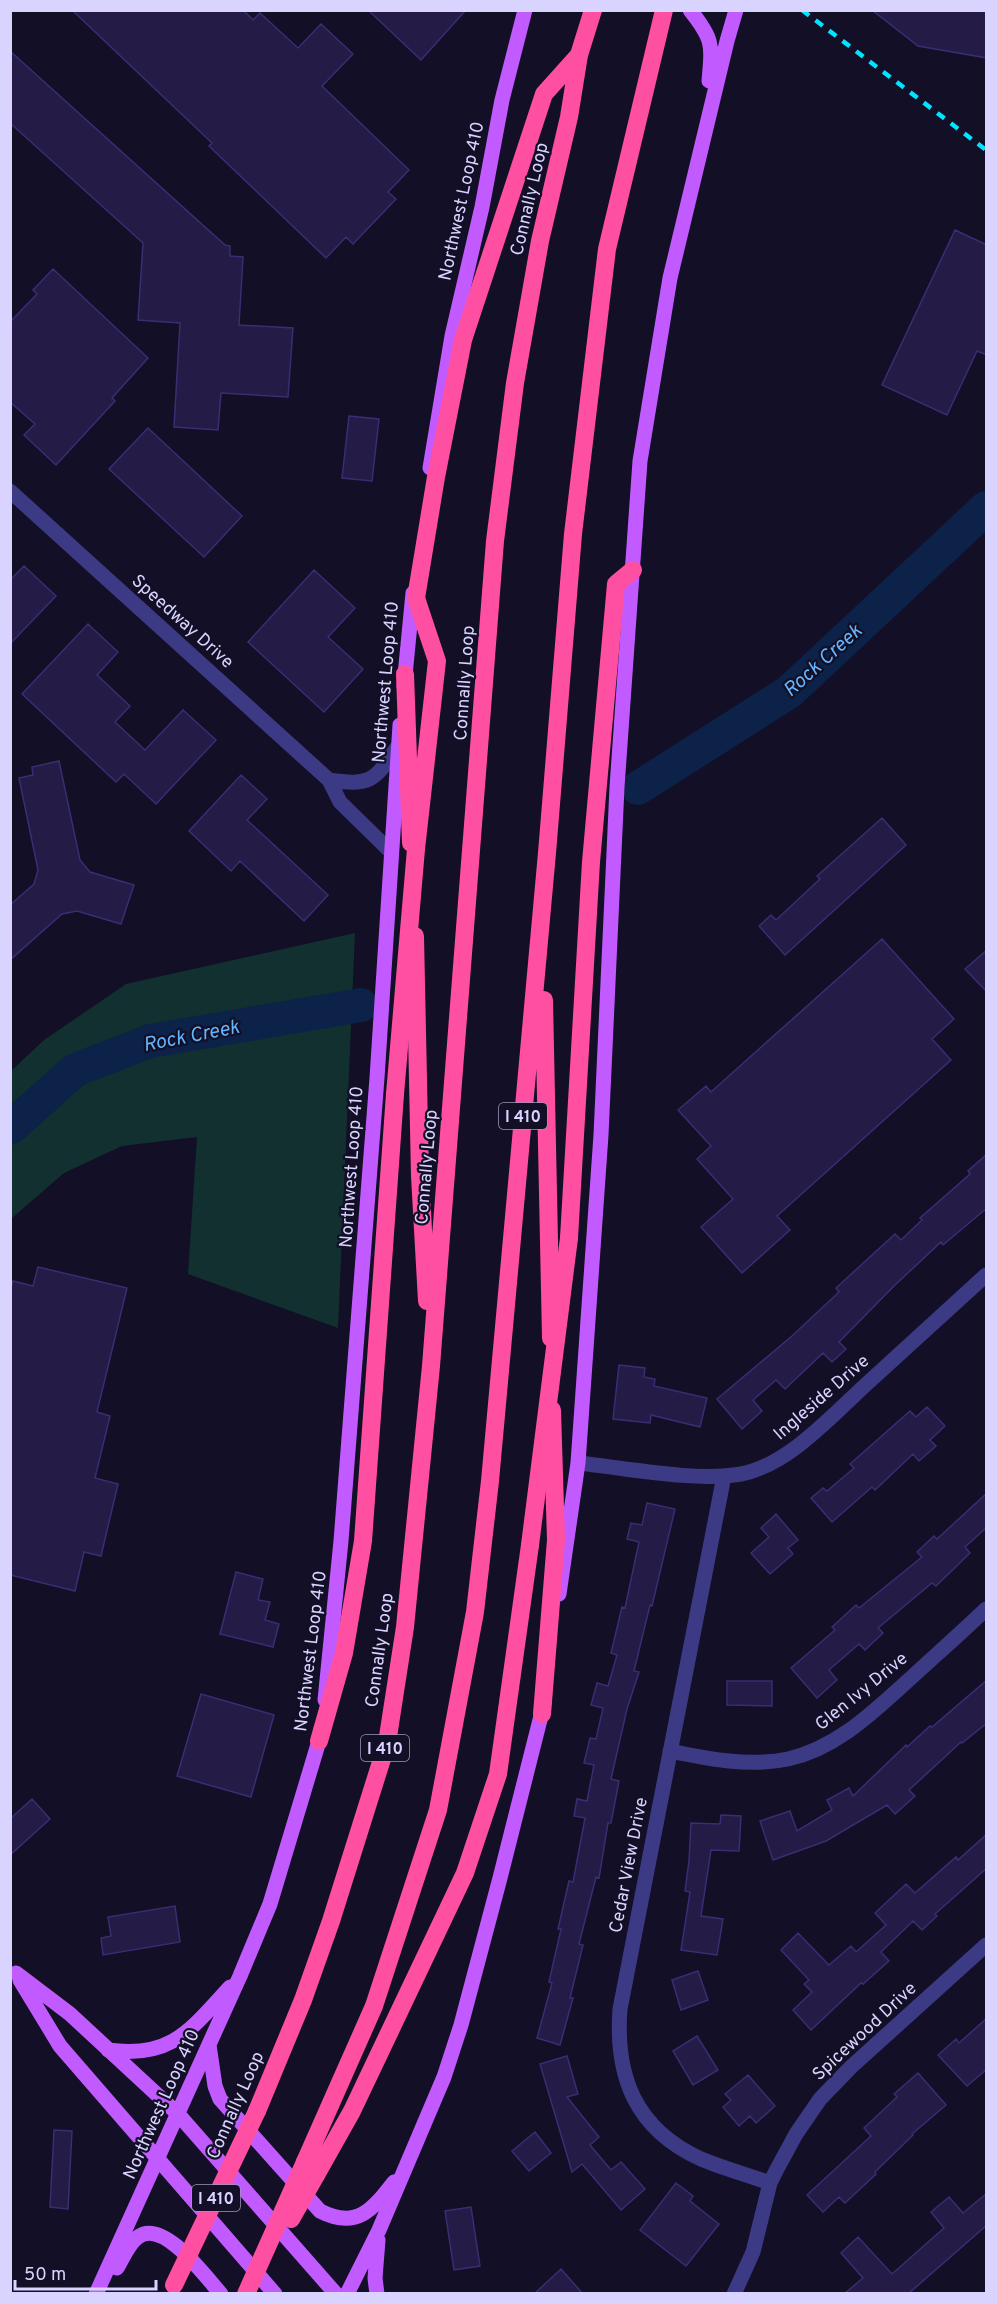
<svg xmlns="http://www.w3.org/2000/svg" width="997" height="2304" viewBox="0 0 997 2304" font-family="Overpass,sans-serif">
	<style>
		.green { fill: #12302f }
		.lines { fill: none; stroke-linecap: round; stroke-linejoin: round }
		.river { stroke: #0c2248; stroke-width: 34 }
		.building { fill: #241b47; stroke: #3b2d73; stroke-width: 1.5 }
		.minor { stroke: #3d3a85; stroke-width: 15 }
		.major { stroke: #c25bff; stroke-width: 15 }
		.highway { stroke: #ff4fa3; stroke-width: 18 }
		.rail { stroke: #00e5ff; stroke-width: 4.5; stroke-dasharray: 9 8; stroke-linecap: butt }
		.highway-bridge { stroke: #ff4fa3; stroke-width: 18 }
		.labels { text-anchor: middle; stroke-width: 4.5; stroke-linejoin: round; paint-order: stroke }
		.shield { fill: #130f26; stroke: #9e99be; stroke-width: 1.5 }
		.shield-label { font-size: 16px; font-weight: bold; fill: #d9d4ff }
		.street-label { font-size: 18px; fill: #d9d4ff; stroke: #130f26 }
		.water-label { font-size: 20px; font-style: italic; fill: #62b6ff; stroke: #130f26 }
	</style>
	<rect width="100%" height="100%" fill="#130f26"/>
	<path class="green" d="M355,933L338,1328L188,1274L197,1137L122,1146L64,1173L11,1219V1071L44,1040L126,984Z"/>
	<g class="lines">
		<path class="river" d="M638,788L789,692L986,508
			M10,1128L75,1070L150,1041L361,1005"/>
	</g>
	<path class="building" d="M72,10H243L253,20L260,13L298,48L321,24L353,54L322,86L409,170L388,192L396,199L353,244L346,237L326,258L209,146L212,143Z
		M368,10H466L421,60Z
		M872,10H987V58L918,46Z
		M10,51L225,245L230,246V256L243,257L239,325L293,328L288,397L221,393L218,430L174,427L180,323L138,320L143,243L10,123Z
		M955,230L987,245V355L977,351L947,415L882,385Z
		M53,269L148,358L112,398L115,401L56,465L24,435L35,424L10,402V322L37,294L33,290Z
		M349,416L379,419L372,481L342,478Z
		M148,428L242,516L204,557L109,469Z
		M24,566L56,596L10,644V580Z
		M314,570L355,608L328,637L363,669L324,712L248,642Z
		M88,624L118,652L97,675L130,706L115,722L145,750L183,710L216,740L156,804L124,774L116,782L22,694Z
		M59,761L80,860L90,872L134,885L121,924L77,911L62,914L10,960V905L34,884L38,870L19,778L33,775L32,767Z
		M241,775L267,799L247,820L328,895L304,921L240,861L231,871L189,831Z
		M882,818L906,845L785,955L759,926L771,915L776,920L820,879L817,876Z
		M882,939L954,1019L932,1039L951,1060L777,1216L790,1230L742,1273L701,1227L733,1199L697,1159L711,1146L678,1110L706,1086L711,1092Z
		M987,950V992L965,969Z
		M987,1154V1208L943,1245L941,1242L895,1285L839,1342L846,1349L832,1362L823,1353L785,1389L776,1380L753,1400L762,1411L742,1429L717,1399L792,1336L839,1292L836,1288L895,1234L901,1240L922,1220L920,1218L970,1174L968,1171Z
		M38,1267L127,1288L97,1412L110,1416L95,1478L118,1484L101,1556L84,1552L75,1591L10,1575V1291L13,1281L33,1286Z
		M619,1365L645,1368L644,1377L655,1379L654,1386L707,1398L700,1427L651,1415L650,1423L613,1419Z
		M927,1407L945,1426L930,1440L936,1446L919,1461L913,1454L875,1490L872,1487L832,1522L811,1498L823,1488L827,1491L854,1468L850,1464L910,1411L916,1417Z
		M987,1493V1527L965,1547L970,1553L936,1586L932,1583L878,1628L883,1633L865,1650L859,1644L829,1670L837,1680L817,1698L791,1668L835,1630L832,1627L856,1605L859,1608L922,1557L917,1552L934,1536L937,1539Z
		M647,1503L675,1509L652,1606L650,1605L634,1671L639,1672L627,1709L611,1779L619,1781L611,1823H608L599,1878L596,1877L579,1944L583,1945L570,1998H573L560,2045L537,2038L552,1983L549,1982L561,1929H558L569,1881L573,1882L585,1818L574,1816L577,1799L587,1801L594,1765L584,1763L590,1738L596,1739L603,1708L591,1705L597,1683L608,1686L617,1655L611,1653L622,1607L625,1608L639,1542L627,1539L631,1523L642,1525Z
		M776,1514L798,1540L788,1548L793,1554L770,1574L751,1553L769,1537L761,1528Z
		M236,1572L263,1579L258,1600L270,1602L265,1620L279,1624L273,1647L220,1634Z
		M987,1680V1723L962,1743L961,1742L909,1790L915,1796L895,1814L887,1805L826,1841L773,1860L760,1821L790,1811L797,1831L832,1810L827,1800L849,1788L853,1796L906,1745L907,1747L930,1726L932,1727Z
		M727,1681H772V1706L727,1705Z
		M201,1694L274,1715L251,1797L177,1776Z
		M32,1799L50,1819L10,1855V1819Z
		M721,1815L741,1816L739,1851L711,1850L701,1916L723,1919L717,1955L681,1950L690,1892L685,1891L689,1861L691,1823L720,1824Z
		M987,1834V1868L935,1914L937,1916L922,1930L913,1921L881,1952L889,1961L863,1984L861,1983L811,2030L793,2010L812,1992L804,1984L809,1980L781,1950L798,1933L829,1965L851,1946L856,1952L886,1925L875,1913L906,1884L915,1893L956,1857L958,1860Z
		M175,1906L180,1942L103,1955L101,1938L111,1936L108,1917Z
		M698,1971L708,2000L681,2010L672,1980Z
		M987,2018V2069L967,2086L938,2055L956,2039L959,2043Z
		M697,2036L718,2070L693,2085L673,2051Z
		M567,2056L578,2094L567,2097L599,2137L590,2145L611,2170L621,2162L645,2189L621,2210L582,2164L572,2172L540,2064Z
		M918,2073L946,2105L912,2134L913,2135L875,2172L876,2174L845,2203L839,2197L823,2212L807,2195L871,2136L864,2128L897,2097L894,2094Z
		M748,2075L775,2106L756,2123L750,2116L739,2126L723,2107L731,2100L725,2094Z
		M54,2130L72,2131L68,2209L50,2207Z
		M535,2132L551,2153L529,2171L512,2151Z
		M676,2183L693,2196L690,2201L719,2224L686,2266L640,2230Z
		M987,2193V2225L908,2294H844L863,2278L841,2253L858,2237L892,2274L944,2228L931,2212L949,2197L963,2213Z
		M471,2207L480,2266L454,2270L445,2211Z
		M561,2269L583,2294H534Z"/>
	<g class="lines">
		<path class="minor" d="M10,491L329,780L340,802L391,852
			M329,780C372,786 374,781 398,746
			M578,1463C627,1468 694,1482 741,1474C790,1465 836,1411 872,1379C910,1344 948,1310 986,1275
			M724,1476L620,2009C615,2076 635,2129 701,2159C723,2168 747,2175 770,2183
			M670,1751C708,1759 750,1767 788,1759C838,1748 875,1710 912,1677C937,1654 962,1632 986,1609
			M734,2294L753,2252L770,2183L777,2169L796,2134L820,2099L851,2067L986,1945"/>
		<path class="major" d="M690,10C714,40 712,45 709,81
			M430,468L452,336L482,207L502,100L525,10
			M404,686L413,593
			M559,1594L578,1463L601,1135L617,787L640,461L670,278L727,41L736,10
			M325,1700L341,1541L377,1078L400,725
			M16,1973L70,2014L178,2114L336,2294
			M20,1980L60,2046L275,2294
			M209,2045L215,2086L220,2099L320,2211C357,2230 373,2209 394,2182
			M108,2050C172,2059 191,2029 230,1987
			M117,2268C123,2258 129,2243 138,2237C163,2218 205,2276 221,2294
			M96,2294L240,1976L270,1904L319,1741L321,1729
			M347,2294L379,2230L444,2077L461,2025L500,1878L544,1704
			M377,2294L375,2278L378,2240"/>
		<path class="highway" d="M416,598L436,477L463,340L544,94L579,55
			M405,674L411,843
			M415,936L420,1176L427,1301
			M544,1000L551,1338
			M569,1238L591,862L616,584L633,570
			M542,1714L556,1540L552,1410
			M319,1741L344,1653L363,1541L395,1094
			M257,2111L303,2000L331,1921L387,1743L405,1627L431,1366L495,541L515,383L540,241L569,117L579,55L593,10
			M305,2162L374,2006L438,1810L475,1612L490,1481L547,853L573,534L607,249L664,10
			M316,2175L352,2111L465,1873L498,1774L530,1545"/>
		<path class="rail" d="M802,10L986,150"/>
		<path class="highway-bridge" d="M395,1094L416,849L437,661L416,598
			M530,1545L569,1238
			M291,2219L316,2175
			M174,2285L257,2111
			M246,2294L305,2162"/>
	</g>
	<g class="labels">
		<g class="shield">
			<rect x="499" y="1103" width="48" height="26" rx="4.5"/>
			<rect x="361" y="1735" width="48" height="26" rx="4.5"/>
			<rect x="192" y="2185" width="48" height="26" rx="4.5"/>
		</g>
		<g class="shield-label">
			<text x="523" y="1122">I 410</text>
			<text x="385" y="1754">I 410</text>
			<text x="216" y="2204">I 410</text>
		</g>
		<g class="street-label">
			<text transform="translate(529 199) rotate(-77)" y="6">Connally Loop</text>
			<text transform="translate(461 201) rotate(-78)" y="6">Northwest Loop 410</text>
			<text transform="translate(183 621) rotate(42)" y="6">Speedway Drive</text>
			<text transform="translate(385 682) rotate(-85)" y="6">Northwest Loop 410</text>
			<text transform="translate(464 683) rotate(-86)" y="6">Connally Loop</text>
			<text transform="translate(351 1167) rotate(-86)" y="6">Northwest Loop 410</text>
			<text transform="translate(426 1167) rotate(-85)" y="6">Connally Loop</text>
			<text transform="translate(821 1397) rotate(-41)" y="6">Ingleside Drive</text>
			<text transform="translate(379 1650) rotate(-82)" y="6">Connally Loop</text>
			<text transform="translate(310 1651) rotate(-83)" y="6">Northwest Loop 410</text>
			<text transform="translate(861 1691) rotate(-39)" y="6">Glen Ivy Drive</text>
			<text transform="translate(628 1865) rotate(-79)" y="6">Cedar View Drive</text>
			<text transform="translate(864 2031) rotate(-43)" y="6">Spicewood Drive</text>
			<text transform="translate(161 2104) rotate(-66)" y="6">Northwest Loop 410</text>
			<text transform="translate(235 2105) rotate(-66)" y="6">Connally Loop</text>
		</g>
		<g class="water-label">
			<text transform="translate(822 660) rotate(-42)" y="7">Rock Creek</text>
			<text transform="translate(191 1035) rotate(-11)" y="7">Rock Creek</text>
		</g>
	</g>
	<rect width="997" height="2304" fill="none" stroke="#d9d4ff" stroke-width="24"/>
	<path d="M15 2280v9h141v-9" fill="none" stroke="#d9d4ff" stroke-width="3"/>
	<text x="24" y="2280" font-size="18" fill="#d9d4ff" stroke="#130f26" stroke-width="4.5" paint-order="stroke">50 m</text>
</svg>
